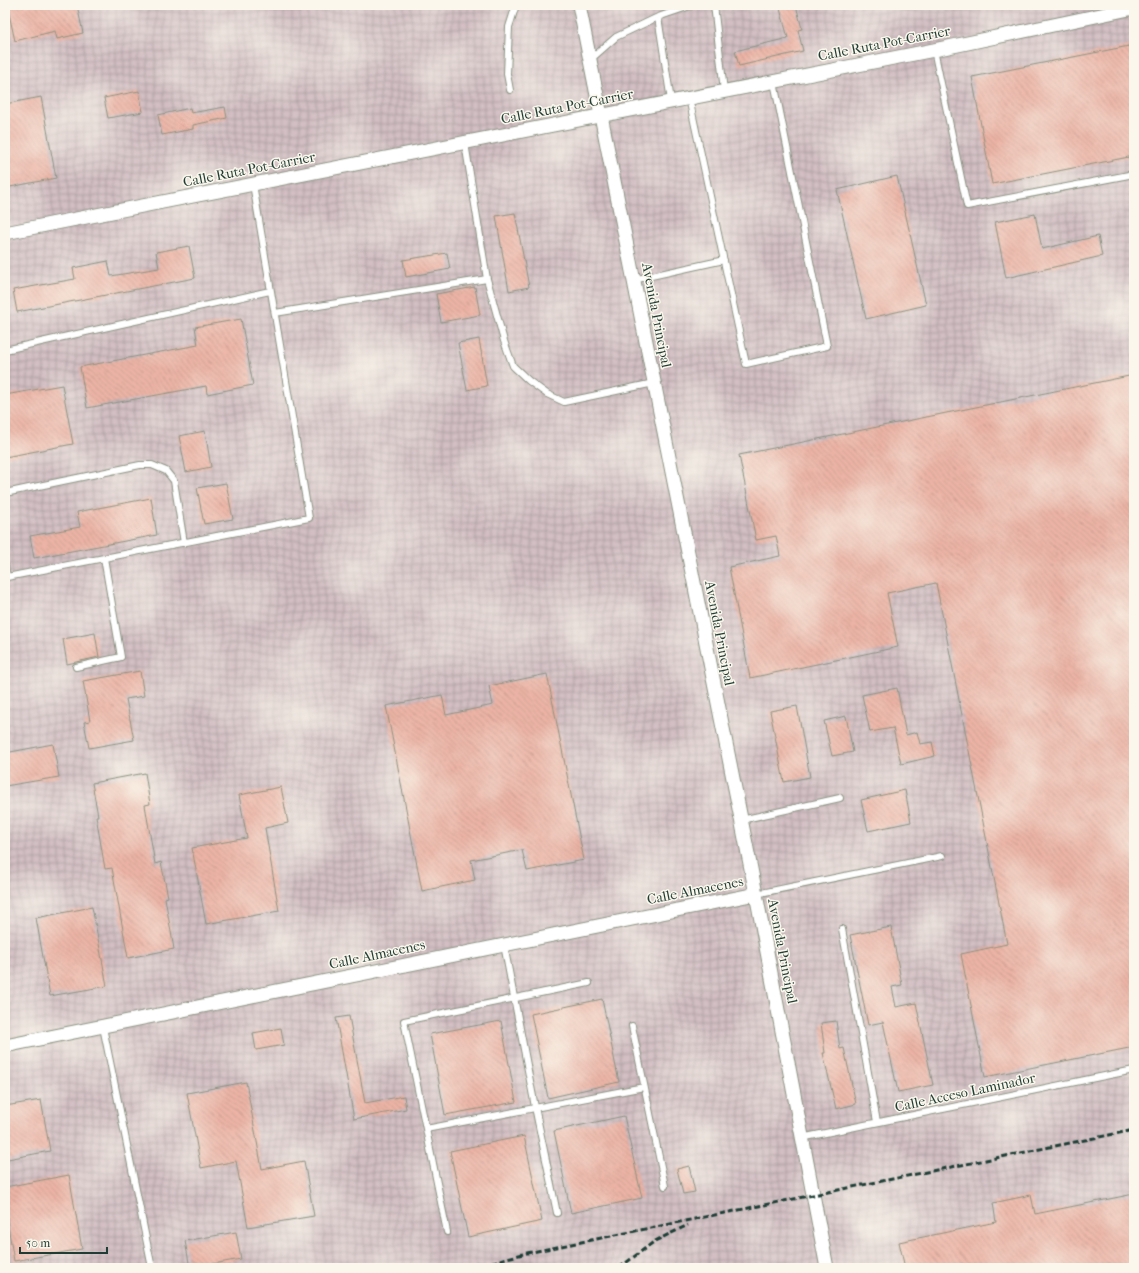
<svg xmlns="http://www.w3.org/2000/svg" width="1139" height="1273" viewBox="0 0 1139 1273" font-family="'IM FELL French Canon',serif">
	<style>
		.industrial { fill: url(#industrial-grid) }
		.building { fill: url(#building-back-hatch) }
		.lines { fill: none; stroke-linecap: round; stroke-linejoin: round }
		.lane-casing { stroke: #8b9282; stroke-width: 8 }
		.street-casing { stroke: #8b9282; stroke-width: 15 }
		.lane { stroke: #fff; stroke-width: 6 }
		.street { stroke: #fff; stroke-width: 13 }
		.rail { stroke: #1f3d34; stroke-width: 3; stroke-dasharray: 6 3; stroke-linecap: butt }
		.labels { text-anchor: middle; stroke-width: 3; stroke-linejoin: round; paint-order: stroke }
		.street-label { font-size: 14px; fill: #1f3d34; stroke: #fbf7ec }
	</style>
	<defs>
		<pattern id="industrial-grid" width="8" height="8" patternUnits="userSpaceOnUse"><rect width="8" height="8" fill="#d2bec3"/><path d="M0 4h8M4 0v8" fill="none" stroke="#aa9c9f"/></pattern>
		<pattern id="building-back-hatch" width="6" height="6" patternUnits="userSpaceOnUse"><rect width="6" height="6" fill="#ecb4a6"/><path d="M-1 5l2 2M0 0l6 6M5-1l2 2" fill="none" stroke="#bf9488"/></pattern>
	</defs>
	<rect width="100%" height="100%" fill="#fbf7ec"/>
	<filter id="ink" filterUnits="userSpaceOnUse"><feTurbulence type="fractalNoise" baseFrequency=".025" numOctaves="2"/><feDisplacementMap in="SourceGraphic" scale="8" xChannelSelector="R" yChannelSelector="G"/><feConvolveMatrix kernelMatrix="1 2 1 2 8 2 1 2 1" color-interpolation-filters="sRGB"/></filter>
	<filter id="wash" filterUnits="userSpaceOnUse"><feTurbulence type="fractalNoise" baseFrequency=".012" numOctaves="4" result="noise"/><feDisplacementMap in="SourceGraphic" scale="16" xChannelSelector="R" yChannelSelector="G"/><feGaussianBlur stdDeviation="0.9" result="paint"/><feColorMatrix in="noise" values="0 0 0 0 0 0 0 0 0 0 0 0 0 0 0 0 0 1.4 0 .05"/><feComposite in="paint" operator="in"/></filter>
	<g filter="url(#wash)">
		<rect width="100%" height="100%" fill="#f7e7d1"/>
		<path class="industrial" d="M5,5H1134V1268H5Z"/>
		<g id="blocks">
			<path class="building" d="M7,5H77L83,33L57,39L55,31L15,41Z
				M779,5H796L802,29L798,30L803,51L739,66L735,51L788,38Z
				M1134,45V156L992,184L972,77Z
				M139,91L143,112L108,118L104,98Z
				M41,97L56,178L5,188V104Z
				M225,107L227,118L193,125V129L162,135L158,115L190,108L191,113Z
				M897,176L926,305L866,319L837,190Z
				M515,213L529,287L509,291L496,216Z
				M1035,214L1042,249L1098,236L1102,256L1006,278L995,222Z
				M189,246L195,278L17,312L13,290L75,279L73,268L108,261L111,276L159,268L156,252Z
				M447,253L450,269L406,277L403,260Z
				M475,287L480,315L441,322L436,294Z
				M241,319L253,385L207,394L206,386L87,408L80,367L198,345L195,327Z
				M479,339L487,386L467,390L458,343Z
				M1134,375V1047L985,1077L961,954L1007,944L936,583L887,593L898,647L750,678L729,567L780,556L776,536L756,540L739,455Z
				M62,385L73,444L5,457V395Z
				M205,431L211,467L186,472L179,436Z
				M226,483L233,519L204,524L197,488Z
				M151,498L157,535L34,558L30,536L80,527L77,512Z
				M95,633L99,657L67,664L63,639Z
				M140,671L144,696L126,699L134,740L89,748L84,722L90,721L83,681Z
				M547,674L584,860L527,871L522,850L471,860L475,880L422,891L386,706L442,695L446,715L493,705L489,686Z
				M897,688L906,735L917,732L920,744L932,742L935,756L901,764L893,728L870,732L862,695Z
				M797,706L810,777L784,782L770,711Z
				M846,716L853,752L832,756L824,721Z
				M53,744L59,777L5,786V753Z
				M145,773L150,804L145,805L155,864L161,862L168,897L165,898L174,949L128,958L112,868L105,869L96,816H98L92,783Z
				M281,787L288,823L265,828L279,911L206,924L192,848L247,838L239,795Z
				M905,790L911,822L868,831L861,800Z
				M92,907L107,986L50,996L36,918Z
				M891,927L902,985L892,987L896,1007L916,1003L933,1085L898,1092L883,1022L868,1025L850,935Z
				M602,999L619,1082L548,1098L531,1014Z
				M349,1016L365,1103L404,1096L406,1109L354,1119L336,1018Z
				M501,1021L516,1102L445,1115L430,1034Z
				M836,1021L840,1049L844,1048L856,1104L836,1109L823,1053H825L821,1023Z
				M281,1028L284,1045L256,1050L253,1033Z
				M246,1082L262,1169L304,1161L314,1216L248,1227L236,1161L201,1168L187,1093Z
				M41,1100L50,1151L8,1159L5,1144V1106Z
				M624,1116L642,1198L571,1213L554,1131Z
				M524,1136L542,1221L468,1237L450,1151Z
				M689,1166L695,1192L683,1194L677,1169Z
				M69,1175L82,1249L14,1261L5,1208V1187Z
				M1134,1194V1268H905L899,1242L996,1222L993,1203L1031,1195L1035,1214Z
				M236,1232L241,1259L190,1268L185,1241Z"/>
		</g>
	</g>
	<g filter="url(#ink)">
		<use href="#blocks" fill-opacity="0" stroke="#8b9282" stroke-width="1"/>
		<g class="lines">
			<g class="lane-casing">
				<path id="lane" d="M714,5L724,91
					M934,50L967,206L1134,174
					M591,59L616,37L658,17
					M510,90L507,74L509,27L516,5
					M689,98L746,364L827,346L774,82
					M671,101L658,17L693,5
					M465,143L487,279L504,341L513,366L529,381L547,394L564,402L654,383
					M633,280L724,260
					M275,313L487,279
					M5,350L270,291
					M5,493L140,465H152L166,471L174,481L184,543
					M5,566L7,577L309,518L253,184
					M76,667L121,657L104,558
					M741,820L840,798
					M756,894L942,856
					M842,929L877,1122
					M504,945L535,1107L557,1213
					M632,1026L665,1186
					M103,1027L152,1268
					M426,1129L644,1087
					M801,1138L1134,1070
					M447,1232L404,1021L589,983"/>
			</g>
			<g class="street-casing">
				<path id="street" d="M579,5L756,894L827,1268
					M5,233L934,50L1134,8
					M5,1046L756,894"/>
			</g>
			<use href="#lane" class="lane"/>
			<use href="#street" class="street"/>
			<path class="rail" d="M474,1268L503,1259L527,1253L1134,1130
				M619,1268L655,1241L688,1225"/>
		</g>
	</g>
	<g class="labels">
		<g class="street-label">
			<text transform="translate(884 43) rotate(-11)" y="5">Calle Ruta Pot-Carrier</text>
			<text transform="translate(567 106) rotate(-11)" y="5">Calle Ruta Pot-Carrier</text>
			<text transform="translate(249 169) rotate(-11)" y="5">Calle Ruta Pot-Carrier</text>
			<text transform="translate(657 315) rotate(79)" y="5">Avenida Principal</text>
			<text transform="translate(720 633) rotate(79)" y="5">Avenida Principal</text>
			<text transform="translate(695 890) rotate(-11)" y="5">Calle Almacenes</text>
			<text transform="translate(783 951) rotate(79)" y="5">Avenida Principal</text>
			<text transform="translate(377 954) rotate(-12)" y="5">Calle Almacenes</text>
			<text transform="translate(965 1092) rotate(-12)" y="5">Calle Acceso Laminador</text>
		</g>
	</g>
	<rect width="1139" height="1273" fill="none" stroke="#fbf7ec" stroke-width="20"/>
	<path d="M20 1247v6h87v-6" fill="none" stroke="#1f3d34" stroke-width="2"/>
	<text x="26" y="1247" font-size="12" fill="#1f3d34" stroke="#fbf7ec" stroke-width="3" paint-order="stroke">50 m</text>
</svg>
